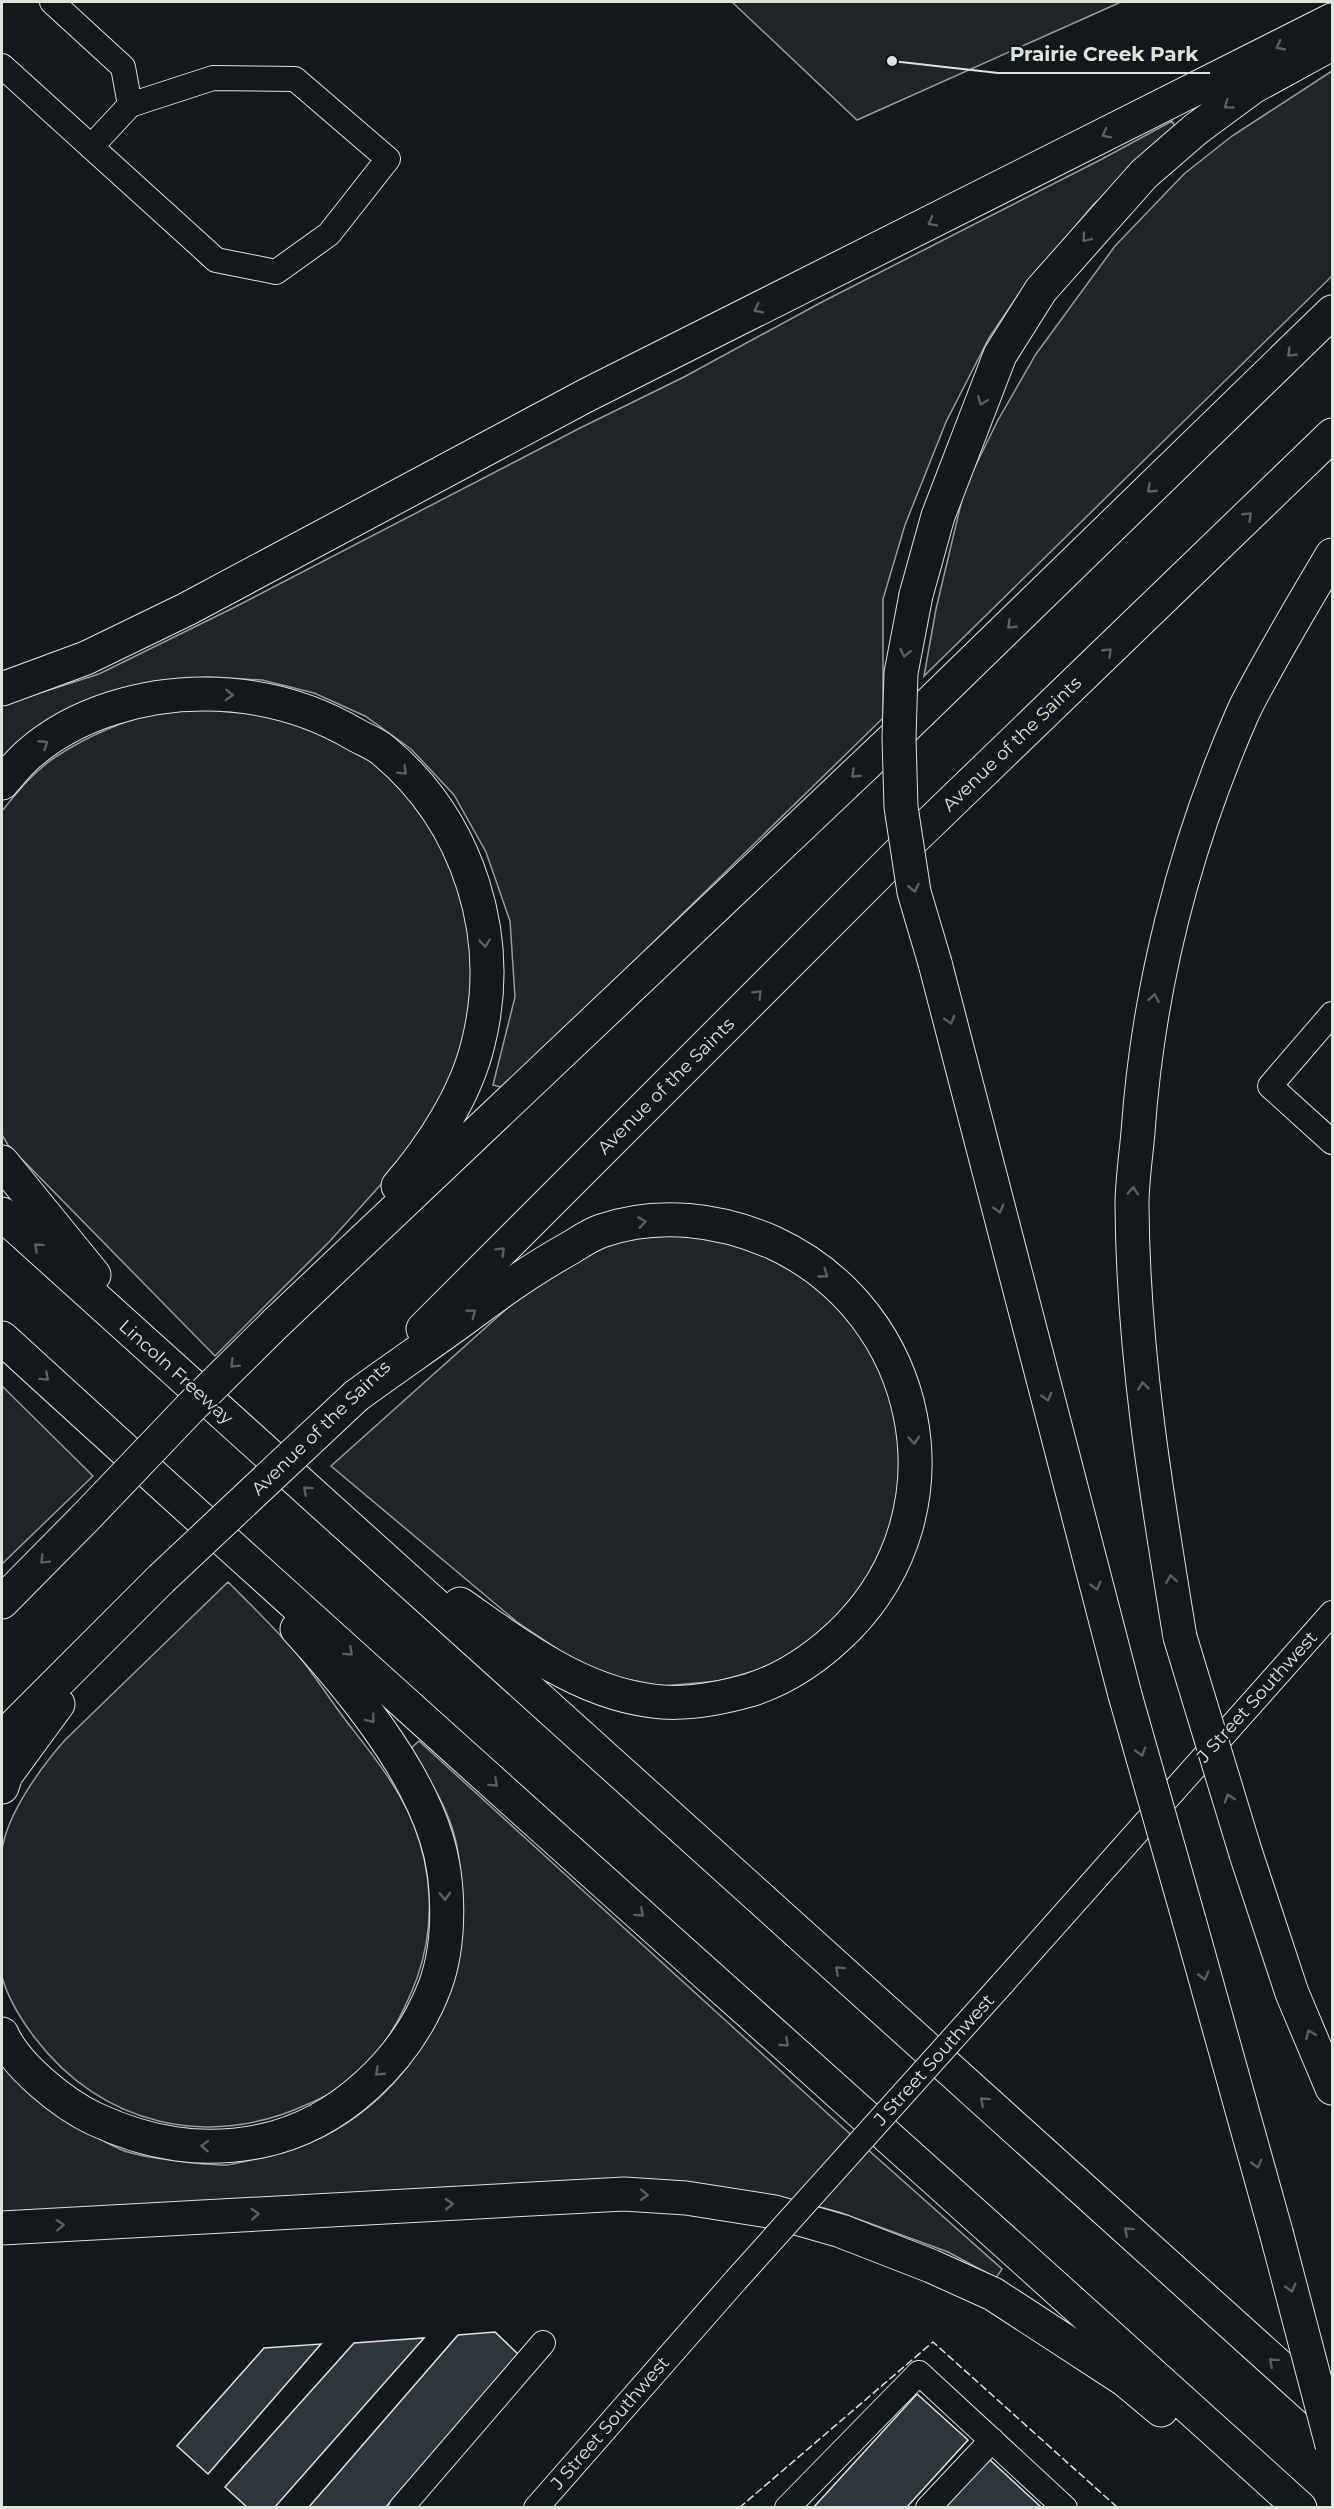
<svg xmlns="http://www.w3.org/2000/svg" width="1334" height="2509" viewBox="0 0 1334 2509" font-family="Montserrat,sans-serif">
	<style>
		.green { fill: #202428; stroke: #939e99; stroke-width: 1.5 }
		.building { fill: #2c363c; stroke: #d8e6dc; stroke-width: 1.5 }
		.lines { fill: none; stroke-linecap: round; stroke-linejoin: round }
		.minor-casing { stroke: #d8e6dc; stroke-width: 26 }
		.highway-casing { stroke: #d8e6dc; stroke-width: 35 }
		.minor { stroke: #14181c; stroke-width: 24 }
		.highway { stroke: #14181c; stroke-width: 33 }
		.minor-bridge-casing { stroke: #d8e6dc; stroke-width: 26; stroke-linecap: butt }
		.highway-bridge-casing { stroke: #d8e6dc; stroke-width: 35; stroke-linecap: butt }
		.minor-bridge { stroke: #14181c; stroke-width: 24 }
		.highway-bridge { stroke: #14181c; stroke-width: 33 }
		.fence { stroke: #d8e6dc; stroke-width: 1.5; stroke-dasharray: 8 3; stroke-linecap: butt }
		.oneway { stroke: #59605f }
		.labels { text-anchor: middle; stroke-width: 4.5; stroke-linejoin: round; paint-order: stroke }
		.street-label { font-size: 18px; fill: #d8e6dc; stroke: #14181c }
		.leader { fill: none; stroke: #d8e6dc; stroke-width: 2 }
		.callout-dot { fill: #d8e6dc; stroke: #14181c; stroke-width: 2 }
		.callout-label { font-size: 20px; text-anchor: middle; font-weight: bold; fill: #d8e6dc; stroke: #14181c; stroke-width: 4.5; stroke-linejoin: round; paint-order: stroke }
	</style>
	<rect width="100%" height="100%" fill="#14181c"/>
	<path class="green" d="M732,2H1121L857,120Z
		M1332,71V276L924,676L936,609L965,487L998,420L1036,354L1115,246L1184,174L1232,136Z
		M1172,121L1175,126L1093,205L1018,295L989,338L946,422L905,525L883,599V718L504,1088L493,1085L515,997L510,921L486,852L454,795L411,749L365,716L314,693L262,680L207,677L153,682L2,762V705L99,674L233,608L580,428L684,377L820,303L1102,159Z
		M171,708L277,714L357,749L396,779L433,828L478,935L472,1033L420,1141L330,1241L215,1356L8,1145L2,1135V811C18,791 35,770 57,756C92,733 132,718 171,708Z
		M658,1235L714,1238L778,1258L851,1316L897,1399L902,1502L872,1574L816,1642L765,1668L719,1681L663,1686L620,1678L574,1660L517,1622L331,1466L540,1279L597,1248L630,1239Z
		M2,1386L93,1476L2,1564Z
		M228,1582C252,1606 276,1629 298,1655C316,1677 330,1700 347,1722C371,1753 398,1786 413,1823C433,1873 435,1927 417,1978C403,2016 380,2058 347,2083C336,2092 321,2098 308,2104C209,2150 102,2126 35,2038C22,2021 8,1998 2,1977C0,1963 2,1947 2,1932C2,1906 0,1876 2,1850C7,1814 41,1767 65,1740Z
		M419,1741L838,2123L1002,2269L996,2278L948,2252L839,2212L773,2195L2,2212V2055C39,2091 74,2130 122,2150C142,2158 204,2165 226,2165C237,2164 250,2160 261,2158C407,2128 485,1983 456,1842C449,1809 428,1777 410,1749Z"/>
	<path class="building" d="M495,2332L518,2354L385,2508H308L458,2335Z
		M424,2338L274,2508H248L225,2487L354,2343Z
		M321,2344L208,2474L177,2446L264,2348Z
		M917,2394L968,2440L906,2508H813Z
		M989,2459L1042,2508H945Z"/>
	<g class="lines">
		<g class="minor-casing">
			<path id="minor" d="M52,2L123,67L130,105L91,147
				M2,66L216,260L276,272L329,234L388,159L295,79L213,78L130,105
				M1332,1014L1270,1086L1332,1142
				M1002,1984L1332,1613
				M401,2508L543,2343
				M536,2508L736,2280
				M787,2508L919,2373L1065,2508
				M928,2508L992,2440"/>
		</g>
		<g class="highway-casing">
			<path id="highway" d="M916,595L938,516L1000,355L1041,290L1144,174L1196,129L1253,87L1326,47
				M2,689L86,658L187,609L585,396L1332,20
				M2,783C11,773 19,762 30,753C76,713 143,694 204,694C259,694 309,707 356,735C365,740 376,744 384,751C469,822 505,937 478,1044C466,1094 432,1147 398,1186
				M935,963L1125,1695
				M2,1162L94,1275
				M2,1214L1332,2414
				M276,1323L900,732L1332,312
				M423,1329L906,846L1332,435
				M2,1338C431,1731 868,2116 1300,2508
				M356,1396C393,1369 431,1343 468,1316C501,1291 534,1268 570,1248C580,1242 590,1235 601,1231C658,1211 720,1219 774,1243C924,1313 964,1509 847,1628C819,1656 788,1678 750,1690C722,1698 691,1704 662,1702C584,1696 522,1647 460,1604
				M2,1602L85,1518
				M1180,1637C1156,1492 1133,1352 1132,1205C1132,1181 1136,1156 1138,1132C1148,990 1184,848 1241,717C1248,700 1258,684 1267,667C1288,629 1310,592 1332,555
				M2,1738L161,1579
				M2,1787L6,1775L58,1704
				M1246,1854L1292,1993L1332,2088
				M1189,1920L1276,2232
				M2,2034C16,2066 63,2104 95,2119C149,2144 202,2153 261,2141C339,2125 407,2060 435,1986C451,1943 450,1880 436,1837C413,1763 348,1685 297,1629
				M2,2228L624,2194L686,2198L775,2212L841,2231L931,2266L993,2294L1125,2380L1161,2410"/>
		</g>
		<use href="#minor" class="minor"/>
		<use href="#highway" class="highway"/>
		<g class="minor-bridge-casing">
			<path id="minor-bridge" d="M736,2280L1002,1984"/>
		</g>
		<g class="highway-bridge-casing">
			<path id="highway-bridge" d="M916,595L901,673L899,738L901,807L914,892L935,963
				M85,1518L193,1405L276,1323
				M161,1579L356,1396
				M1180,1637L1246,1854
				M1125,1695L1189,1920
				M1276,2232L1332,2445"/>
		</g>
		<use href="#minor-bridge" class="minor-bridge"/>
		<use href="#highway-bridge" class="highway-bridge"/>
		<path class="fence" d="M739,2508L933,2342L1118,2508"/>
	</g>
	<defs><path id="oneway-chevron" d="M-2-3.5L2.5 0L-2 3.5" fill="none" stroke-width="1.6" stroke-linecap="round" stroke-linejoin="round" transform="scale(1.5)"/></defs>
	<g class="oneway">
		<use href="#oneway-chevron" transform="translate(1280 46) rotate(153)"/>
		<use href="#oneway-chevron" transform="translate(1228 105) rotate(144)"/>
		<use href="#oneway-chevron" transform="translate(1106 134) rotate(153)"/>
		<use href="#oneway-chevron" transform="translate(932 222) rotate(153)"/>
		<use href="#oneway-chevron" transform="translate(1086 238) rotate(130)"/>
		<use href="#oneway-chevron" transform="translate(758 309) rotate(153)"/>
		<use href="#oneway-chevron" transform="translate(1291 353) rotate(136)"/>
		<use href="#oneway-chevron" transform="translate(982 401) rotate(111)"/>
		<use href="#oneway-chevron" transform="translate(1151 489) rotate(136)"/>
		<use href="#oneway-chevron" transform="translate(1248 516) rotate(-44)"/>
		<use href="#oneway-chevron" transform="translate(1011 625) rotate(136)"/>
		<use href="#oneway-chevron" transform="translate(1108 652) rotate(-44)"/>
		<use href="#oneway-chevron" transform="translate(905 653) rotate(101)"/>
		<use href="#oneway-chevron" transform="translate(229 695) rotate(3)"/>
		<use href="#oneway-chevron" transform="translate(44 744) rotate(-33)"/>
		<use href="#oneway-chevron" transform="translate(403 771) rotate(45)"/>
		<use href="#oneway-chevron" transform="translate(855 774) rotate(137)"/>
		<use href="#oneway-chevron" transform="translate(914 888) rotate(79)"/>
		<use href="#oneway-chevron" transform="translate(485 943) rotate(84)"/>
		<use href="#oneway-chevron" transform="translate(758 994) rotate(-45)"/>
		<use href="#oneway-chevron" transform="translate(1154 998) rotate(-80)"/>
		<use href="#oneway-chevron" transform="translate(950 1020) rotate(75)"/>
		<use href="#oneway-chevron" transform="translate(1133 1191) rotate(-86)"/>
		<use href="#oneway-chevron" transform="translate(999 1209) rotate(75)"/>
		<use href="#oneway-chevron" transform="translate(642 1222) rotate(-8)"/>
		<use href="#oneway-chevron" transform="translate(38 1247) rotate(-138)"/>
		<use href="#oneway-chevron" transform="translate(501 1251) rotate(-45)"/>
		<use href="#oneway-chevron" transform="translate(824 1274) rotate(36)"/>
		<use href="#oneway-chevron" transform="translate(472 1313) rotate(-37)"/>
		<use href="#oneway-chevron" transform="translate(234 1364) rotate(135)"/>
		<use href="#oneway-chevron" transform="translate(45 1377) rotate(42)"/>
		<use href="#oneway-chevron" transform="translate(1143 1386) rotate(-96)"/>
		<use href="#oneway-chevron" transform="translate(1047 1397) rotate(75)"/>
		<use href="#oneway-chevron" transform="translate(914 1440) rotate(85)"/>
		<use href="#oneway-chevron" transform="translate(307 1490) rotate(-138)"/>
		<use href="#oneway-chevron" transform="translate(44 1560) rotate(135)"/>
		<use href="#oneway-chevron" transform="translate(1171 1579) rotate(-99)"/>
		<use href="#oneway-chevron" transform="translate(1096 1586) rotate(75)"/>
		<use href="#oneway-chevron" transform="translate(349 1652) rotate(42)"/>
		<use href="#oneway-chevron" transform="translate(371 1719) rotate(52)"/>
		<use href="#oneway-chevron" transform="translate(1141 1752) rotate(74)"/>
		<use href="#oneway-chevron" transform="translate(494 1783) rotate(42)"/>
		<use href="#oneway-chevron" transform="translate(1229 1798) rotate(-107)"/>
		<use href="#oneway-chevron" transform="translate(445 1896) rotate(88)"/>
		<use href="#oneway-chevron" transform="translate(640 1913) rotate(42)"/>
		<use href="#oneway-chevron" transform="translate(839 1970) rotate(-138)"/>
		<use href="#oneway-chevron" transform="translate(1204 1976) rotate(74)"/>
		<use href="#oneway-chevron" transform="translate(1310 2034) rotate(-113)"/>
		<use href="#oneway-chevron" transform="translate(785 2043) rotate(42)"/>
		<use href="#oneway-chevron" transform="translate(379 2072) rotate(137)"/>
		<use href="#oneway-chevron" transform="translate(984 2101) rotate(-138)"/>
		<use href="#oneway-chevron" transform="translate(205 2146) rotate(-178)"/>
		<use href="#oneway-chevron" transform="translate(1257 2164) rotate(74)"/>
		<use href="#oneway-chevron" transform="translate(644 2195) rotate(3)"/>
		<use href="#oneway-chevron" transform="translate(449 2204) rotate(-3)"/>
		<use href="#oneway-chevron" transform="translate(255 2214) rotate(-3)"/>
		<use href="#oneway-chevron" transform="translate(60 2225) rotate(-3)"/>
		<use href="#oneway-chevron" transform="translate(1128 2231) rotate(-138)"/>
		<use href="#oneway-chevron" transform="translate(1291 2288) rotate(75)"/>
		<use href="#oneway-chevron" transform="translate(1273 2362) rotate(-138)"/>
	</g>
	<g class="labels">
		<g class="street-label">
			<text transform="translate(1012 744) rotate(-44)" y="6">Avenue of the Saints</text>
			<text transform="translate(666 1086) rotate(-45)" y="6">Avenue of the Saints</text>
			<text transform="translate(176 1372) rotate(42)" y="6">Lincoln Freeway</text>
			<text transform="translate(321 1428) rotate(-44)" y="6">Avenue of the Saints</text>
			<text transform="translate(1257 1697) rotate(-48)" y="6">J Street Southwest</text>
			<text transform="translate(934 2060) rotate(-48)" y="6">J Street Southwest</text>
			<text transform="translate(610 2423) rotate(-49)" y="6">J Street Southwest</text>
		</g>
	</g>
	<path class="leader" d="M892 61L998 73H1210"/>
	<circle class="callout-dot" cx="892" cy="61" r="6"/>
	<g class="callout-label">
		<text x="1104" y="61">Prairie Creek Park</text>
	</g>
	<rect width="1334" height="2509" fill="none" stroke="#d8e6dc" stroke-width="6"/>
</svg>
